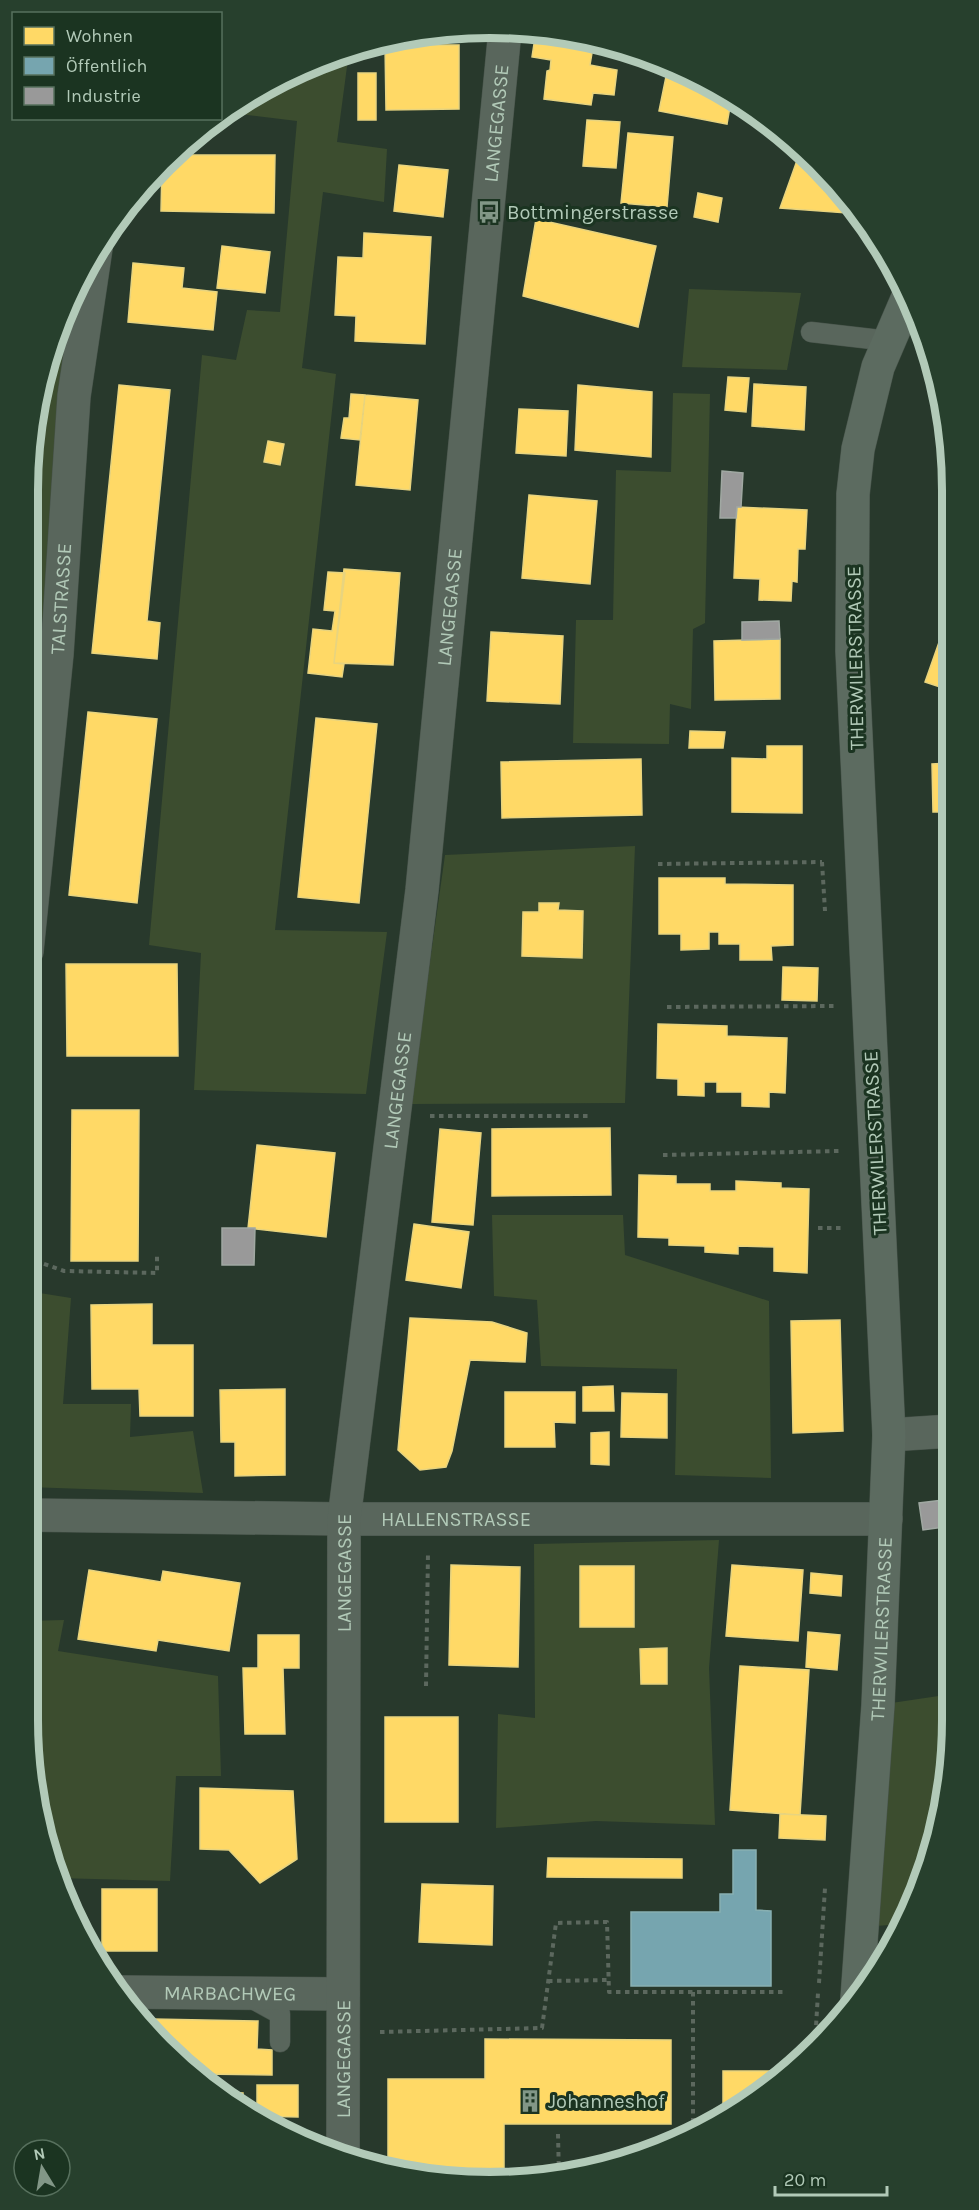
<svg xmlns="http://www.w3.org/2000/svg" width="979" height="2210" viewBox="0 0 979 2210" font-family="Karla,sans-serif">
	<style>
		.green { fill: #3c4d2f }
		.homes { fill: #ffd966; stroke: #e8d47f; stroke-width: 1.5 }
		.public { fill: #76a5af; stroke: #88b0b2; stroke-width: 1.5 }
		.industry { fill: #999; stroke: #a0a8a2; stroke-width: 1.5 }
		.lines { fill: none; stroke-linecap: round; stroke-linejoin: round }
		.lane-casing { stroke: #47534a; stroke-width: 21 }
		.street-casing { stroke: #47534a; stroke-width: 34 }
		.secondary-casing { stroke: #47534a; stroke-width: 34 }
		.path { stroke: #5c685e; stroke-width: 4; stroke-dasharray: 4.5 4.5; stroke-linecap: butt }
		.lane { stroke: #59665c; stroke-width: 20 }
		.street { stroke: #59665c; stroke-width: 33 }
		.secondary { stroke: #5c6b60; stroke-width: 33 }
		.labels { text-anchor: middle; stroke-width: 6; stroke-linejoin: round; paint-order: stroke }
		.street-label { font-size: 20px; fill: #b2cab8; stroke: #1b3421 }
		.poi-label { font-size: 20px; fill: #b2cab8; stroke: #1b3421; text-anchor: start }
		.rim { fill: none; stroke: #b2cab8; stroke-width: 8 }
	</style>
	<rect width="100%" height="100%" fill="#28392c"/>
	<path class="green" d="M378,41L348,59L337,142L387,149L384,202L323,192L302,368L336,374L275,930L387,932L366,1094L194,1090L201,953L149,945L202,355L236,360L247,310L280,312L297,121L230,113V109L285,75Z
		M689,289L801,293L787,370L682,367Z
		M73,294L27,785V489L52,341Z
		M673,393L710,394L705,623L693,629L691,709L670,704L669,744L573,743L576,620H613L616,470L671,472Z
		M635,846L625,1103L410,1104L445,855Z
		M492,1215H623L625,1255L769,1301L771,1478L675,1475L677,1369L541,1366L537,1300L494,1296Z
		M27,1291L71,1298L63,1404H131L130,1437L193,1431L203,1493L27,1487Z
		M719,1540L709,1668L715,1825L596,1821L496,1828L498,1714L535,1718L534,1544Z
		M64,1620L58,1651L218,1676L221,1776H176L170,1881L56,1878L53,1872V1840H47L27,1720V1621Z
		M952,1694V1721L927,1869L903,1924L862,1927L878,1705Z"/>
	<path class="homes" d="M536,31H550L594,41L590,65L617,70L614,95L593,93L591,105L544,99L547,71L550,70L551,60L532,57Z
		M385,45H459V109L386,110Z
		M668,67L731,101L727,124L659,111Z
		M358,73H376V120H358Z
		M765,119L771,122L777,129L763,126Z
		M587,120L620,122L616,168L583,166Z
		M628,133L673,137L667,207L621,203Z
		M800,152L856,208L860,214L780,208Z
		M174,155H275L274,213L161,211L162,166Z
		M399,165L448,170L443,217L394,211Z
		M698,193L722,198L718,222L694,217Z
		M536,219L656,246L638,327L523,296Z
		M364,233L431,237L425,344L355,341L356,316L335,315L338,257L363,258Z
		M222,246L270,252L265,293L217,288Z
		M133,263L184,268L182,288L217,292L213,330L128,322Z
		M728,377L749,378L746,412L725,410Z
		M754,384L806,387L804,430L752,426Z
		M119,385L170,390L147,621L160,623L157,659L92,653Z
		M578,385L652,392L651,457L575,450Z
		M351,394L365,395L360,440L341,438L344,418H349Z
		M365,395L418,400L410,490L356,485Z
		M519,409L568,411L566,456L516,453Z
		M268,441L284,444L280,465L264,462Z
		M529,495L597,501L590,584L522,578Z
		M737,507L807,510L805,549H798L797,582L792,581L791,601L759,600L760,579L734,578Z
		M344,569L400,573L393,665L334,663Z
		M328,572L345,573L334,663L344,664L342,677L308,673L313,629L332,631L335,611L324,610Z
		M949,614V690L925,682Z
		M491,632L563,636L560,704L487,701Z
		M780,639V699L715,700L714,641Z
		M88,712L157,719L137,903L69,895Z
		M316,718L377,724L359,903L298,897Z
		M690,731L725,732L723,748H689Z
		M767,746H802V813L732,812V758L767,759Z
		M641,759L642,815L502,818L501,762Z
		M949,763V812H933L932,764Z
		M659,878H725V884L793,885V945L771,946L772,960H740V944H719V932H709V949L681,950V934H659Z
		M949,900L950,960H941L939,901Z
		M539,903H559L558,910L583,911L582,958L522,956L523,912H539Z
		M66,964H177L178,1056H67Z
		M783,967L818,968L817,1001L782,1000Z
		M658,1024L727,1026V1036L787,1038L785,1093L769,1092V1107L742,1106V1092H717V1082H704V1096L678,1095V1079L657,1078Z
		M943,1100H950V1174L947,1175Z
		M72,1110H139L138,1261H71Z
		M610,1128L611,1195L492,1196V1129Z
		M440,1129L481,1133L473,1225L432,1222Z
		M257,1145L335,1153L326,1237L248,1228Z
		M639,1175L676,1176V1184H710V1191H736V1181L781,1183V1188L809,1189L807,1273L774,1271V1247L738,1246V1254L705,1252V1246L669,1245V1238L638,1237Z
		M414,1224L469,1232L461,1288L406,1280Z
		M152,1304V1345H193V1416H140L139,1389H92L91,1305Z
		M410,1318L492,1322L527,1333L525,1362L470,1360L452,1451L446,1467L420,1470L398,1450Z
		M840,1320L843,1431L793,1433L791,1321Z
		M613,1386L614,1411H583V1387Z
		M285,1389V1475L235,1476V1442H221L220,1390Z
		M505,1392H575V1423L554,1422L555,1447H505Z
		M622,1393L667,1394V1438L621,1437Z
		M609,1432V1465L591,1464V1433Z
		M27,1558H36V1605H27Z
		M451,1565L520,1567L518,1667L449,1665Z
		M732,1565L803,1570L798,1641L726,1636Z
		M580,1566H634V1627H580Z
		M89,1570L161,1582L163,1571L240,1583L229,1651L158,1640L156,1651L78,1639Z
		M811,1573L842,1576L841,1596L810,1593Z
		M808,1632L840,1635L837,1670L806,1667Z
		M258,1635H299V1668H283L285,1734H245L243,1668H258Z
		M667,1648V1684H641L640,1649Z
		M740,1666L809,1670L800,1815L730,1810Z
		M385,1717H458V1822H385Z
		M200,1788L293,1791L297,1859L260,1883L229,1850L200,1849Z
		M780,1814L826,1816L825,1840L779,1838Z
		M548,1858L682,1859V1878L547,1877Z
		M422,1884L493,1886L492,1945L419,1942Z
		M102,1889H157V1951H102Z
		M153,2019L258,2021L257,2049L272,2050V2075L201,2074L147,2030H154Z
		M485,2039L671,2040V2124H504V2168L388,2169V2079H485Z
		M723,2071H777V2075L723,2119Z
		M257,2085H298V2117L257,2116Z
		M223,2092L243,2093V2109Z"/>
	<path class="public" d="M733,1850H756V1910L771,1911V1986H631V1912H720V1894H733Z"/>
	<path class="industry" d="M722,471L743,473L741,507H737L736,518H720Z
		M779,621L780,639L742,640V622Z
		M222,1228H255L254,1265H222Z
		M951,1499V1526L923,1530L919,1503Z
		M398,2169H482L481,2177L400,2174Z"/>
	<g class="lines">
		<g class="lane-casing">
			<path id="lane" d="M811,332L889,341
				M251,1998L280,2014V2042"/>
		</g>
		<g class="street-casing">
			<g id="street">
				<path id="s1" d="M27,951L57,654L74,396L96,248"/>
				<path d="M889,1435L951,1431"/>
				<path id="s2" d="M27,1515L344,1519H886"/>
				<path id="s3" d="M118,1992L343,1994"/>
				<path id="s4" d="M343,2153L344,1519L422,890L505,30"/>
			</g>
		</g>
		<g class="secondary-casing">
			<g id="secondary">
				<path id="s5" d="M857,1998L878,1705L889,1435L852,651L853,494L858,449L878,367L908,297"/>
			</g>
		</g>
		<path class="path" d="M822,862L825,911
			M658,864L822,862
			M667,1007L834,1006
			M430,1116H589
			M663,1155L839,1151
			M818,1228H844
			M27,1258L64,1271L157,1273V1254
			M426,1686L428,1553
			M548,1981L609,1980
			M819,1983L825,1888
			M693,1992V2133
			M380,2032L542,2028L556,1923L607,1922L609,1992H787
			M815,2043L818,1993
			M558,2134L559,2177"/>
		<use href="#lane" class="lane"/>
		<use href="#street" class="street"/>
		<use href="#secondary" class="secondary"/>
	</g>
	<defs>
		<g id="bus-bare" transform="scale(1.8)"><path d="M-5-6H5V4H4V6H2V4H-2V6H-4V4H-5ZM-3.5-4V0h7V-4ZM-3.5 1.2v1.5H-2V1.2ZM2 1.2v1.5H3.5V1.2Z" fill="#829787" stroke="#1b3421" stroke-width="2.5" paint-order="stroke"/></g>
		<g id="building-bare" transform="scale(1.8)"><path d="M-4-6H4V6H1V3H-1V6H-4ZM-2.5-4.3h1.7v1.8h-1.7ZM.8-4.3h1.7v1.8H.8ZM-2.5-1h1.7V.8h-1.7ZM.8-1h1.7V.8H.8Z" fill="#829787" stroke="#1b3421" stroke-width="2.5" paint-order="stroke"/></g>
	</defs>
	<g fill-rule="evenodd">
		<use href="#bus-bare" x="489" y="212"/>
		<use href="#building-bare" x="530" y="2101"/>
	</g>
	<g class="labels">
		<g class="street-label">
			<text dy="7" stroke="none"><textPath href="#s4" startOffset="2038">LANGEGASSE</textPath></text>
			<text dy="7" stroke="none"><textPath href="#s1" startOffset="354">TALSTRASSE</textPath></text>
			<text dy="7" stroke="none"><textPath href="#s4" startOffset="1552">LANGEGASSE</textPath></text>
			<text transform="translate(855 658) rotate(-91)" y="7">THERWILERSTRASSE</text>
			<text dy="7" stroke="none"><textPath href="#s4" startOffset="1066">LANGEGASSE</textPath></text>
			<text transform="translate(875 1143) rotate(-93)" y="7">THERWILERSTRASSE</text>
			<text dy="7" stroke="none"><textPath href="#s2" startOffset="429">HALLENSTRASSE</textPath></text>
			<text dy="7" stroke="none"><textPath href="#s4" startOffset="580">LANGEGASSE</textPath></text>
			<text dy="7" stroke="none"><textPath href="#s5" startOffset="370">THERWILERSTRASSE</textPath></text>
			<text dy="7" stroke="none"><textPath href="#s3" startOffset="112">MARBACHWEG</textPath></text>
			<text dy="7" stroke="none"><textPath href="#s4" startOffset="94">LANGEGASSE</textPath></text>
		</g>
		<g class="poi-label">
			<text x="507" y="219">Bottmingerstrasse</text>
			<text x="548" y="2108">Johanneshof</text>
		</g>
	</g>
	<path d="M0 0H979V2210H0ZM490 38H490A452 452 0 0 1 942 490V1720A452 452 0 0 1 490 2172H490A452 452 0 0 1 38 1720V490A452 452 0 0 1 490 38Z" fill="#27402d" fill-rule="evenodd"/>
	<path class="rim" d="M490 38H490A452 452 0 0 1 942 490V1720A452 452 0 0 1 490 2172H490A452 452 0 0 1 38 1720V490A452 452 0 0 1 490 38Z"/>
	<rect x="12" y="12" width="210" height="108" fill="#1b3421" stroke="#57705d" stroke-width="1.5"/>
	<rect x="24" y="27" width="30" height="18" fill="#ffd966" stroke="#57705d" stroke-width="1.5"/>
	<text x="66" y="42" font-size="18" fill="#b2cab8">Wohnen</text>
	<rect x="24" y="57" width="30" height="18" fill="#76a5af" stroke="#57705d" stroke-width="1.5"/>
	<text x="66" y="72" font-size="18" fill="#b2cab8">Öffentlich</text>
	<rect x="24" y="87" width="30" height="18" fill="#999999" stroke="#57705d" stroke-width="1.5"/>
	<text x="66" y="102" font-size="18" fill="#b2cab8">Industrie</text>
	<g transform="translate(42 2168) rotate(349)"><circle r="28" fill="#1b3421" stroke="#57705d" stroke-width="1.5"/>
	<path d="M0-4.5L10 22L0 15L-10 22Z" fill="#829787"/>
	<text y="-9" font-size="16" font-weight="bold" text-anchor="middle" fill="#b2cab8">N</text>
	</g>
	<path d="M775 2186v9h112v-9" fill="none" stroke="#b2cab8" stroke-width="3"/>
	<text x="784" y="2186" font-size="18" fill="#b2cab8" stroke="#1b3421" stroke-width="4.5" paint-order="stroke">20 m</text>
</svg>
